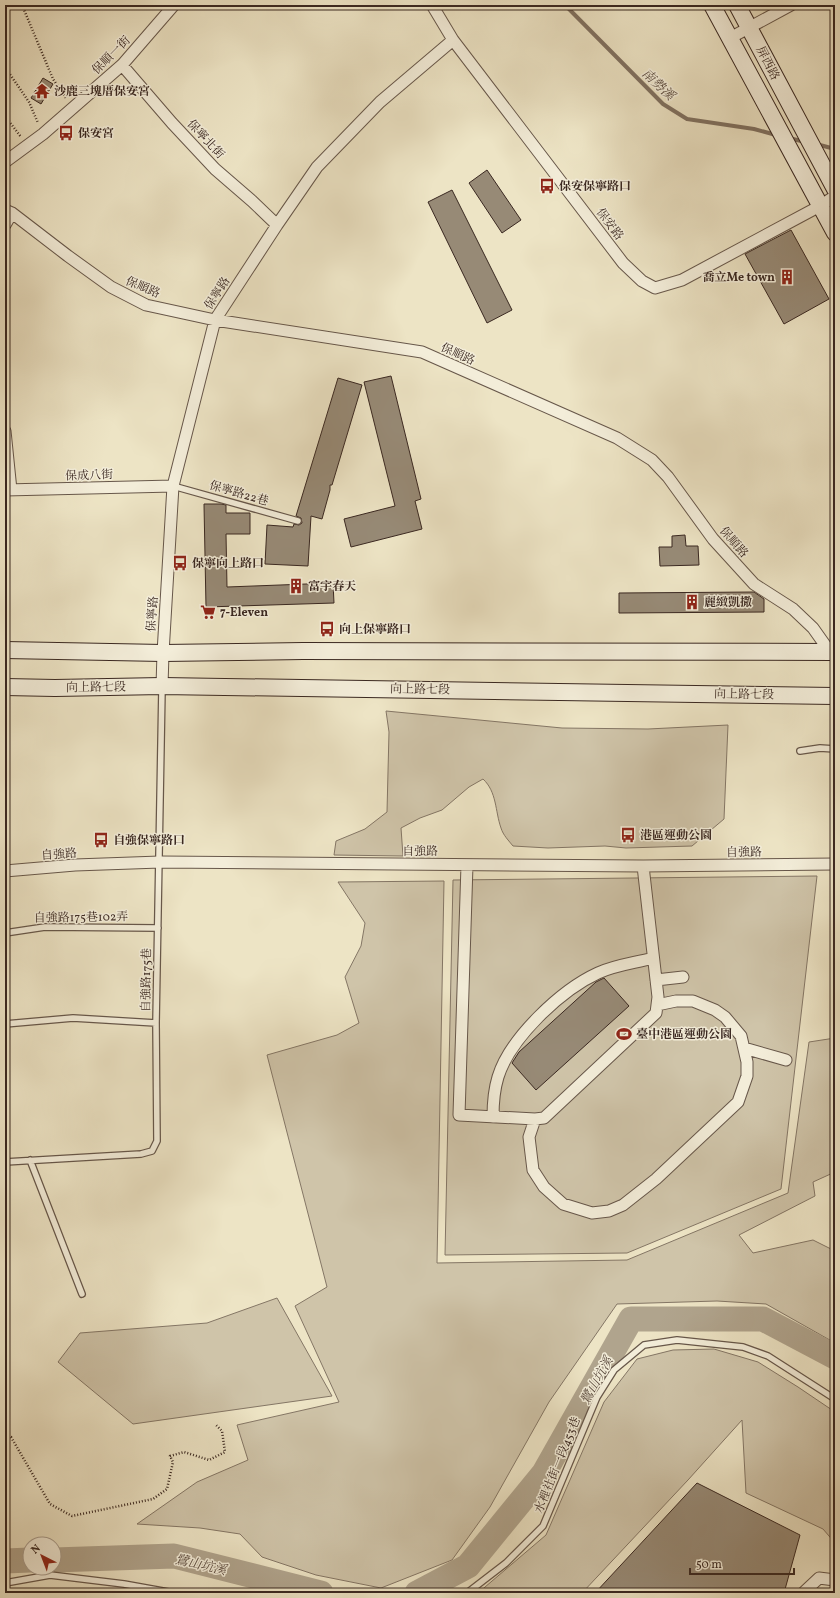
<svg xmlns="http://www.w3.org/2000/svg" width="840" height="1598" viewBox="0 0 840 1598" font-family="Vollkorn,'Noto Serif TC',serif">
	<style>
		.green { fill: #cfc4a9; stroke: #847665 }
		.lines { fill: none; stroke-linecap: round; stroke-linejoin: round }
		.stream { stroke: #817262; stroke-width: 4 }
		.river { stroke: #b0a48d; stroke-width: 25 }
		.building { fill: #978a76; stroke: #3a2821 }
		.lane-casing { stroke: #67574a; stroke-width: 8 }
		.street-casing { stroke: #67574a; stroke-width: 13 }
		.secondary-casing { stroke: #3a2821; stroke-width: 18 }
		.path { stroke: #3a2821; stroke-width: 2.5; stroke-dasharray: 1 2; stroke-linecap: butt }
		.lane { stroke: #f3edd9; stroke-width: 5.5 }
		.street { stroke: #f3edd9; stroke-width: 11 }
		.secondary { stroke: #f3edd9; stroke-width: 16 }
		.labels { text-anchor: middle; stroke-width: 3; stroke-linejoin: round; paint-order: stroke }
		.street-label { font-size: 12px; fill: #3a2821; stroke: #f3edd9 }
		.poi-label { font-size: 12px; font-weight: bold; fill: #3a2821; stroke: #f3edd9; text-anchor: start }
		.water-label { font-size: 13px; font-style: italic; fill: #5d4d41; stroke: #f3edd9 }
	</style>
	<rect width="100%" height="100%" fill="#ede4c5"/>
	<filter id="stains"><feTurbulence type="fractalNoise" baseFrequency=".005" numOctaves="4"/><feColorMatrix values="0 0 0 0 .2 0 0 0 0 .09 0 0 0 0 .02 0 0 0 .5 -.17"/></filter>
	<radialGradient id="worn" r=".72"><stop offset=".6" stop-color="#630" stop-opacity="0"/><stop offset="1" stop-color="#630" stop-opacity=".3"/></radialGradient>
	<path class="green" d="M386,711L562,728L648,729L728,725L724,819L692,846L626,848L605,846L548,848L513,846C509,841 503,835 501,828C495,811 497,792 483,779L469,787L442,810L420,818L401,828L403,856L334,855L336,841L365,829L387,812L389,732Z
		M817,876L781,1189L627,1253L445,1255L453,880Z
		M444,881L437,1263L627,1260L788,1193L809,1042L835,1038V1172L813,1182L815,1196L739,1235L753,1253L813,1240L835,1251V1343L766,1304L717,1301L617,1304L549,1402L490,1507L452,1560L381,1588L316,1575L262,1557L240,1534L200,1528L137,1524L197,1482L248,1460L237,1425L339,1402L295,1306L327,1287L267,1055L337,1035L359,1023L345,977L361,946L365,923L338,882Z
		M277,1298L332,1396L133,1424L58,1362L80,1333L207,1323Z
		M714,1349L758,1362L798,1387L835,1412V1543L823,1529L746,1493L742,1420L688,1480L582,1593H478L546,1535L604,1402L637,1359L673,1350Z"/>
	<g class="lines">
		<path class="stream" d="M565,5L663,104L687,119L754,129L776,135
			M789,138L805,142
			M816,144L835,149"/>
		<path class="river" d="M54,1560L174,1556L321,1593
			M5,1561L30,1560
			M417,1593L468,1566L544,1473L631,1319H763L835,1357"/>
	</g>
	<path class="building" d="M43,78L53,84L41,104L31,98Z
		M487,170L521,220L502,233L469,183Z
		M452,190L512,310L487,323L428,202Z
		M791,230L829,299L784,324L745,254Z
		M391,376L421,499L415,501L422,529L351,547L344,519L395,506L364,382Z
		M338,378L362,385L332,485H330V490L322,519L311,516L308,566L265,564L267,525L293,527L294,524L299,525L302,523L301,518L296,516Z
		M204,504H221L226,505V513H250V534H226L227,587L333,583L334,603L206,607Z
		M685,535L686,546H698L699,565L660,566L659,547H672V536Z
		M754,592L764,599V612L619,613V593Z
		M604,978L629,1006L536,1090L512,1063L519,1052L596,982Z
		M697,1483L800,1535L784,1593H595Z"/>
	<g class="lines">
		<g class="lane-casing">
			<path id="lane" d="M173,486L298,521
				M800,751L820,748L835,749
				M5,933L45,927L158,928
				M5,1024L73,1018L156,1023
				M30,1160L82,1294
				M5,1162L141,1154L152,1151L157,1141L156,1023L162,688
				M5,1583L50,1575L124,1584L174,1593
				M467,1593L506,1563L543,1526L597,1397L614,1370L644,1345L677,1340L743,1347L768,1356L835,1399"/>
		</g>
		<g class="street-casing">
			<path id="street" d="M432,5L453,40L623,263L642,281L655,288L682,280L820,206L835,196
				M730,38L791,5
				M122,65L172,123L215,169L252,201L277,225
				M5,162L43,134L122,65L174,5
				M5,210L12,213L68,256L111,287L146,305L215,320L422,352L617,438L652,460L668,477L713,539L754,584L793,609L813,628L830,652
				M5,225L12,213
				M5,431L11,490
				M5,490L173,486
				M162,686L163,653L173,486L215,320L277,225L317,167L380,102L453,40
				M467,865L459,1115L535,1119L544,1118L656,1013L658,997L643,866
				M5,871L75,865L160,862L643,866L835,864
				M656,980L683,977
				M744,1048L786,1060
				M493,1117C493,1104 494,1090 498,1077C510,1038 561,990 598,973C615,965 635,963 653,958
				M535,1119L529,1137L533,1170L544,1187L563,1204L592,1213L609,1211L623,1205L656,1179L738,1102L747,1076V1062L741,1036L725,1017L715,1010L693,1001H676L657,1005
				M803,1593L819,1578L835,1580"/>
		</g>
		<g class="secondary-casing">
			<path id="secondary" d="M712,5L835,233
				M737,5L835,189
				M5,650L163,653L303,651L835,652
				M5,687L55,688L162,686L835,696"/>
		</g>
		<path class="path" d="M22,5L53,79L66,98
			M5,67L29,102L38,123
			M5,116L21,137
			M5,1436L11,1437L50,1504L72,1516L153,1499L167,1489L173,1462L170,1456L184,1452L209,1460L225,1452L222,1431L216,1425"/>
		<use href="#lane" class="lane"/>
		<use href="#street" class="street"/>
		<use href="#secondary" class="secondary"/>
	</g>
	<defs>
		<g id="temple-bare" transform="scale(1.2)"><path d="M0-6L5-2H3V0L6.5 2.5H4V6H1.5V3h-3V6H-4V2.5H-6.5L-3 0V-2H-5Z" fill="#8f2418" stroke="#f3edd9" stroke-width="2.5" paint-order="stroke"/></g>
		<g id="bus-bare" transform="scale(1.2)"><path d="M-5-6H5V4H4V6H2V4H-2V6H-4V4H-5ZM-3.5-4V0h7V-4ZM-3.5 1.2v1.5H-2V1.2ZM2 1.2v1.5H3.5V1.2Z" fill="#8f2418" stroke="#f3edd9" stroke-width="2.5" paint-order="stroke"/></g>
		<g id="building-bare" transform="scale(1.2)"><path d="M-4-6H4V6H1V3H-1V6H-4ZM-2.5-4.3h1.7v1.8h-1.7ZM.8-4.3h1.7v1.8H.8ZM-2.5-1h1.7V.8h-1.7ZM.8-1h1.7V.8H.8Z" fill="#8f2418" stroke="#f3edd9" stroke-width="2.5" paint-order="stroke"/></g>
		<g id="supermarket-bare" transform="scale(1.2)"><path d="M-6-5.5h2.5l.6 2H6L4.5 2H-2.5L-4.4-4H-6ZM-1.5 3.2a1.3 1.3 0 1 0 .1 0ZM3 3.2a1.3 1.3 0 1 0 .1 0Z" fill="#8f2418" stroke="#f3edd9" stroke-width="2.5" paint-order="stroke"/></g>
		<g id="stadium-bare" transform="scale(1.2)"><path d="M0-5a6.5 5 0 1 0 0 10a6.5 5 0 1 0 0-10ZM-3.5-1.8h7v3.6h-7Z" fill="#8f2418" stroke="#f3edd9" stroke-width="2.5" paint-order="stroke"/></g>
	</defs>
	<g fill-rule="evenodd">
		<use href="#temple-bare" x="42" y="91"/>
		<use href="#bus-bare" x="66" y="133"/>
		<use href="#bus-bare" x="547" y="186"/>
		<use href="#building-bare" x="787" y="277"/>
		<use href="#bus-bare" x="180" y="563"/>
		<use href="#building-bare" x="296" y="586"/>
		<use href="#building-bare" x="692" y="602"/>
		<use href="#supermarket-bare" x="208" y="612"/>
		<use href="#bus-bare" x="327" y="629"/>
		<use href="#bus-bare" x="628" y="835"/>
		<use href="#bus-bare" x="101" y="840"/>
		<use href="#stadium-bare" x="624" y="1034"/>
	</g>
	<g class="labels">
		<g class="street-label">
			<text transform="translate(111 55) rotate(-45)" y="4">保順一街</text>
			<text transform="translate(768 63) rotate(63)" y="4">屏西路</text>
			<text transform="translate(206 139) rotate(47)" y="4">保寧北街</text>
			<text transform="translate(610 224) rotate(53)" y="4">保安路</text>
			<text transform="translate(143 287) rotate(23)" y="4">保順路</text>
			<text transform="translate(217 293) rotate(-57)" y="4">保寧路</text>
			<text transform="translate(458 354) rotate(24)" y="4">保順路</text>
			<text transform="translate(89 475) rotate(-2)" y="4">保成八街</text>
			<text transform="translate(239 493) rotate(16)" y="4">保寧路22巷</text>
			<text transform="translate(734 542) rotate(49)" y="4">保順路</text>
			<text transform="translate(152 614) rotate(-86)" y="4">保寧路</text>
			<text transform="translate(96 687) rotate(-1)" y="4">向上路七段</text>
			<text transform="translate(420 689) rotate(1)" y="4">向上路七段</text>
			<text transform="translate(744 694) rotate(1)" y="4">向上路七段</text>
			<text x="420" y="855">自強路</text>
			<text transform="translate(744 852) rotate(-1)" y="4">自強路</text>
			<text transform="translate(59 854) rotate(-4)" y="4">自強路</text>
			<text transform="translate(81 917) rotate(-1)" y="4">自強路175巷102弄</text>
			<text transform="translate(146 980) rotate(-89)" y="4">自強路175巷</text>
			<text transform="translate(557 1465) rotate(-68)" y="4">水裡社街一段453巷</text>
		</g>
		<g class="poi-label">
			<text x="54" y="95">沙鹿三塊厝保安宮</text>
			<text x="78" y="137">保安宮</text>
			<text x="559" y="190">保安保寧路口</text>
			<text x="775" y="281" text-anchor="end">喬立Me town</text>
			<text x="192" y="567">保寧向上路口</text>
			<text x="308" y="590">富宇春天</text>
			<text x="704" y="606">麗緻凱撒</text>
			<text x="220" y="616">7-Eleven</text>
			<text x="339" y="633">向上保寧路口</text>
			<text x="640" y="839">港區運動公園</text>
			<text x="113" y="844">自強保寧路口</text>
			<text x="636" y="1038">臺中港區運動公園</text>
		</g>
		<g class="water-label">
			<text transform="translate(659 84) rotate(43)" y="5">南勢溪</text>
			<text transform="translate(596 1380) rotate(-61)" y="5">鷺山坑溪</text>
			<text transform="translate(201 1564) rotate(13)" y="5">鷺山坑溪</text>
		</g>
	</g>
	<rect width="840" height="1598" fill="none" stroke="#ede4c5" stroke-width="20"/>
	<rect x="6" y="6" width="828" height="1586" fill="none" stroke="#3a2821" stroke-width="2"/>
	<rect x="10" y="10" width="820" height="1578" fill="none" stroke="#3a2821"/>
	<g transform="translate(42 1556) rotate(318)"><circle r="19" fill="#f3edd9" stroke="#a99e8f"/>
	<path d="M0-3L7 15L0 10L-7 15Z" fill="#8f2418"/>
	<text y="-6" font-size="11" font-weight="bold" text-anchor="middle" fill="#3a2821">N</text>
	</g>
	<path d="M690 1568v6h104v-6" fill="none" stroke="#3a2821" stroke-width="2"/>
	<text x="696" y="1568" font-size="12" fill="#3a2821" stroke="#f3edd9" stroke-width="3" paint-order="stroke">50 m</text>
	<rect width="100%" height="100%" filter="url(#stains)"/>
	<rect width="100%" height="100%" fill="url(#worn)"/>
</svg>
